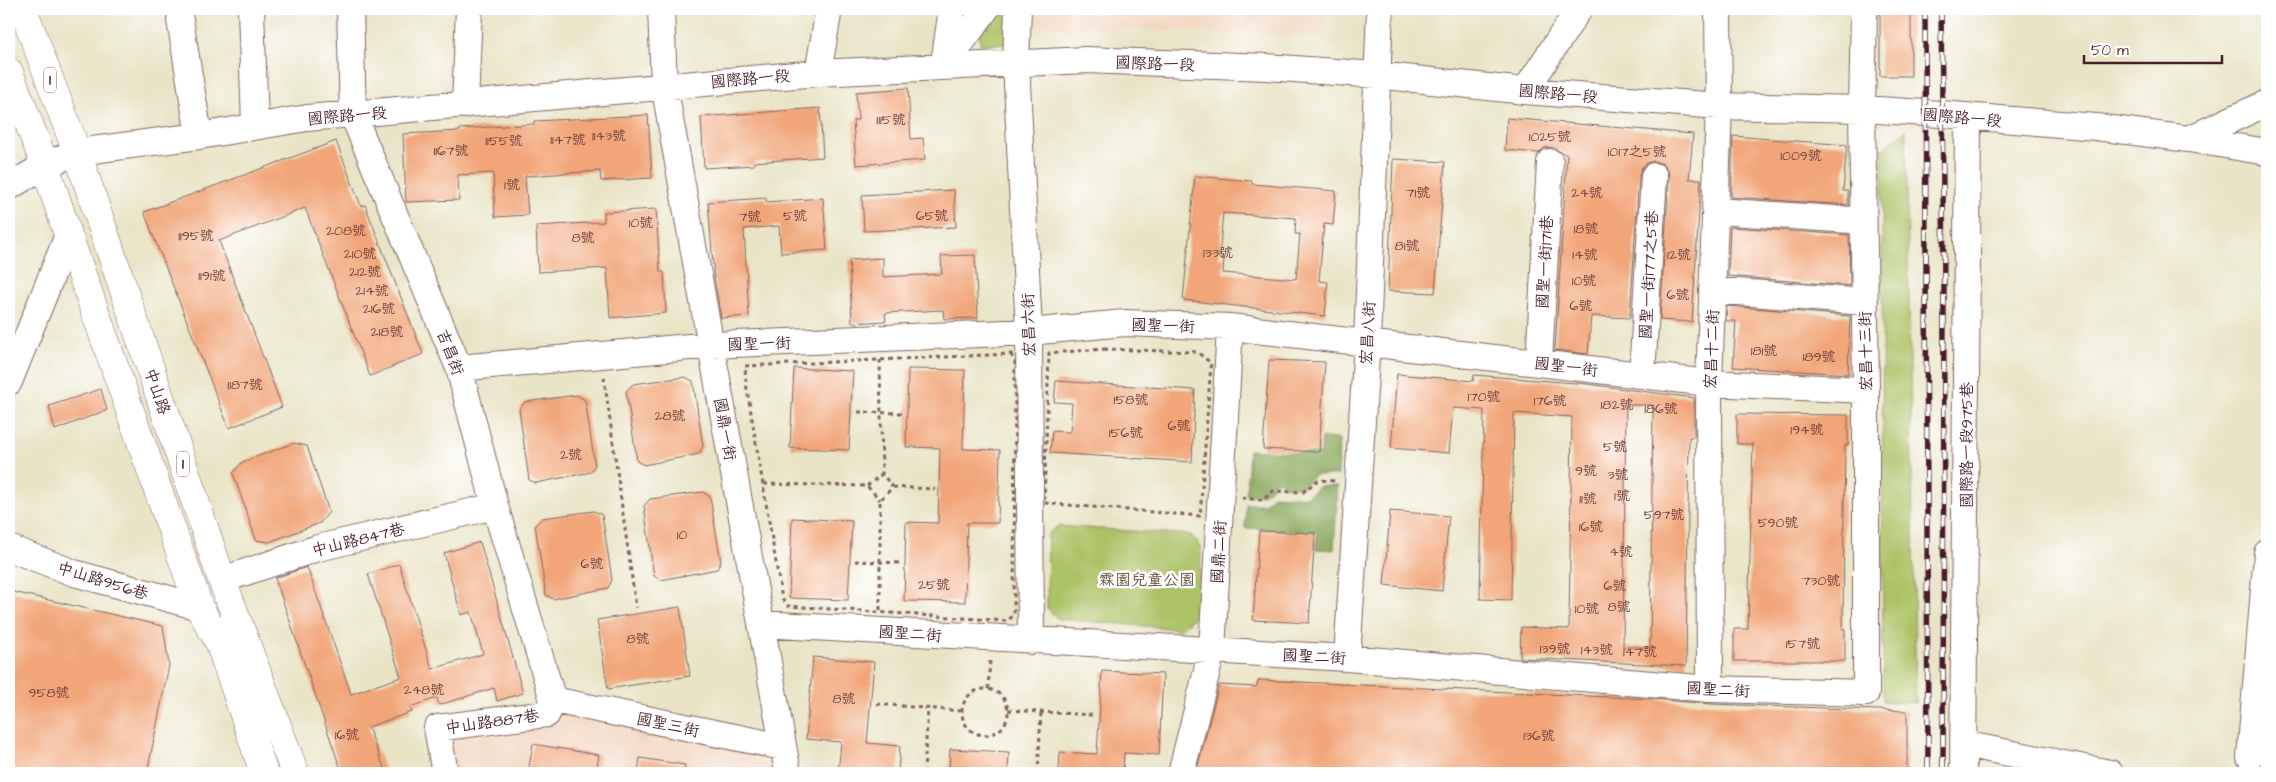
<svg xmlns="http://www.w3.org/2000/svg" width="2276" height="782" viewBox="0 0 2276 782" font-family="'Architects Daughter','LXGW WenKai TC',sans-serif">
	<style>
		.built { fill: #f2d5be }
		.green { fill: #adc266; stroke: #7c7048 }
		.forest { fill: #8aa85b; stroke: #6a6443 }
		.building { fill: #f1a578; fill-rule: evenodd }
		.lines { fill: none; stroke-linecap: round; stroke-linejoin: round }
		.minor-casing { stroke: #826461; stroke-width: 28 }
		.major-casing { stroke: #826461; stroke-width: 29 }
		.path { stroke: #826461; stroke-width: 3; stroke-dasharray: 4 4; stroke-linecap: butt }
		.minor { stroke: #fff; stroke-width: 26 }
		.major { stroke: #fff; stroke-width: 28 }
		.rail-casing { stroke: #4a1f2b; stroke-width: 5.5 }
		.rail { stroke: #fff; stroke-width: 4; stroke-dasharray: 11; stroke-linecap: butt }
		.labels { text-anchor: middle; stroke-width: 5; stroke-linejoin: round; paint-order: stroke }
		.number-label { font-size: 14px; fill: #74403e }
		.shield { fill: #fff; stroke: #80626b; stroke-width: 1 }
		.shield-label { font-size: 15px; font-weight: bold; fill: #4a1f2b }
		.street-label { font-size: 16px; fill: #4a1f2b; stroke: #fff }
		.park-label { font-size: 16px; fill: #6d5840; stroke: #fff }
	</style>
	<rect width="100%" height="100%" fill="#fff"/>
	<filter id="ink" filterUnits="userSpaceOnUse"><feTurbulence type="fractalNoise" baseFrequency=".02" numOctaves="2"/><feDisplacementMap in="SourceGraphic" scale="10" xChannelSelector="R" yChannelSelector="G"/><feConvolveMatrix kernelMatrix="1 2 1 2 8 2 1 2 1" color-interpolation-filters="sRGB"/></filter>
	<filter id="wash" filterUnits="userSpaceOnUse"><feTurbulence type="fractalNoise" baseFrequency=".0096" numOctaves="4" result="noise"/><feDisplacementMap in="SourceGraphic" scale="20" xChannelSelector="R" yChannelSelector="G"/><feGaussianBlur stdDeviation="1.12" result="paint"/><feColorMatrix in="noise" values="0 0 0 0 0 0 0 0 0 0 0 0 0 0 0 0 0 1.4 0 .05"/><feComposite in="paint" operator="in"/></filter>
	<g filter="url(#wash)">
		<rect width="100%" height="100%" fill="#e9e4c6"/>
		<path class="built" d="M1033,9H1324L1323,36L1032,26Z
			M558,708L737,748L779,773H455L448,735Z"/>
		<path class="green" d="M993,9H1011L1008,44H980V24Z
			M1906,130L1916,703L1883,701L1882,149Z
			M1058,526L1191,535L1201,546L1199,612L1181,629L1058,619L1047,608L1048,534Z"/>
		<path class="forest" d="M1322,438L1339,439L1338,475H1315L1302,487L1282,486L1283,482L1273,481L1272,487L1262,495H1246L1249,450L1321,454Z
			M1319,486H1338L1334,550L1316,549L1317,532L1245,528L1246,504H1264L1273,495L1306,497Z"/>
		<g id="blocks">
			<path class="building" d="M1880,9H1911V76H1880Z
				M908,88L911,139L923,138L925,160L856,165L853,120H858L856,92Z
				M820,108L823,157L754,162V165L704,168L701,117Z
				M648,115L652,178L601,181L600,171L525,176L528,215L495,217L493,173L458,175L459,200L406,202L403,134L460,131V129L534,124V121Z
				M1507,118L1693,134L1689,179H1701L1692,322L1660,320L1669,177L1668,170L1663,164L1654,161L1647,163L1642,167L1639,175L1630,318L1591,316L1588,354L1555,350L1567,155L1551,147L1544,148L1539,153L1505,150Z
				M1733,136L1847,145L1843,191H1848V205L1731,197Z
				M336,141L361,206L365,205L423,354L370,376L305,208L219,241L282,407L229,428L144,212Z
				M1393,159L1445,162L1435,293L1388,291Z
				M1195,176L1252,181V184L1336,191L1333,225L1324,224L1319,281L1328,282L1325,316L1183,300ZM1223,213L1296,218L1295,234H1300L1296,279L1223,273L1224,258H1219Z
				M954,190L956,227L864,231L862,195Z
				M766,198V202L823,198L827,250L781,253L779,226L744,229L749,316L721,318L714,277L708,202Z
				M656,209L660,272H664L666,313L610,318L607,268L538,272L536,226L604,222V212Z
				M1730,227L1849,235L1850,286L1728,276Z
				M975,255L978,318L944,319L943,310L885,313L886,321L852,323L849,260L883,258V277L942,274L941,256Z
				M1727,306L1850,316L1848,374L1733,367L1736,321H1726Z
				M1269,360L1325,362L1319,452L1263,449Z
				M794,368L853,371L849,450L790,448Z
				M908,369L965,370L963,449L1000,450L998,523H967L965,602L904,601L906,522L938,523L940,448L906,447Z
				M1397,374L1473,381L1474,375L1587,384L1694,398V437H1689L1686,666L1520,658L1521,627L1569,629L1572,417L1514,413L1511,600L1480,599L1484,410L1453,408L1449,453L1391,448ZM1626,405H1653L1650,647H1623Z
				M685,377L693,381L703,446L699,454L644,465L637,461L626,391L633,384Z
				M1056,381L1195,390L1192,462L1050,453L1052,431L1070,432L1072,403L1054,402Z
				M101,389L107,410L55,430L49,406Z
				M577,395L585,400L595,465L591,472L536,483L529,480L519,409L525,402Z
				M1737,414L1848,415V445H1845L1844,513L1843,629H1845V661H1734V629H1748L1753,444H1737Z
				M294,443L307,446L329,512L320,523L269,542L256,540L233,473L242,462Z
				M703,492L710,497L721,562L717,569L661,580L654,576L644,506L650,499Z
				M594,511L602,515L612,580L608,588L553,599L546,595L535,525L542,518Z
				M1390,511L1449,516L1442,591L1384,585Z
				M792,518L852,521L848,600L789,598Z
				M1259,531L1315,533L1309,623L1253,620Z
				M480,542L523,693L497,701L494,688L439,705L437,698L410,707L412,712L368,727L386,773H342L275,578L307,567L351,694L401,677L368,574L399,564L432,669L483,654L471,612L461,615L444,553Z
				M9,591L163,626L169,665L147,773H9Z
				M680,607L690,676L608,689L597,620Z
				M813,657L874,662L867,743L900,746L898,773H838L841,742L806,739Z
				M1102,671L1163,674L1159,755L1124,753L1123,773H1059L1060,752L1097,754Z
				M1259,680L1651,699L1710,704L1907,711V773H1196L1219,685L1256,687Z
				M533,744L599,755L596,773H528Z
				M950,749L1009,752L1008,773H949Z
				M640,758L685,765L684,773H638Z"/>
		</g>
	</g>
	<g filter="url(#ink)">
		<use href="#blocks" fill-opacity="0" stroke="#826461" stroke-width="1"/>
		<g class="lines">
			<g class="minor-casing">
				<path id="minor" d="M251,9L255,126
					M350,9L353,115L459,368L495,506L553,700
					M661,9L664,85L788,773
					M1018,9L1016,62L1029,332L1031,641
					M180,20L199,136
					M944,63L952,9
					M944,66L986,9
					M818,73L829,9
					M1525,91L1579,9
					M465,105L469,9
					M2189,139L2267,103
					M9,187L45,165L77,152L199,136L307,118L818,73L1086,60L1266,67L1377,75L1525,91L1719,106L1862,109L1941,114L2096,127L2189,139L2267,152
					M1716,211L1851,220
					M1712,290L1865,302
					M1539,362L1550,162
					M459,368L711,345L1029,332L1125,323L1230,327L1709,383L1866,390
					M1642,375L1654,176
					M9,382L68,235
					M9,548L74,573L199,607
					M222,580L318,548L495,506
					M761,624L1347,658L1710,689L1866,693V390L1862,109L1864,9
					M1347,658L1367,342L1380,9
					M1710,689L1709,383L1719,106L1718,9
					M553,700L783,747
					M1963,744L2110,773
					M2250,757L2267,553
					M445,773L437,728L547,714L553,700
					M1181,773L1212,651L1230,327
					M1963,773L1968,117"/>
			</g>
			<g class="major-casing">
				<path id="major" d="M23,9L77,152L222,580L295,773
					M9,72L45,165L68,235L194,592L199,607L219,642L264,773"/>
			</g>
			<path class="path" d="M1104,349L1197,352L1211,363L1200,516L1044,503L1049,353Z
				M1011,354L1015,363L1014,615L1007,621L788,606L782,599L746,383L745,366Z
				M604,377L636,608
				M858,412L902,413
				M764,484L867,486L880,500
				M867,486L882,474
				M893,487L935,489
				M1242,498L1263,500L1273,491L1303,492L1318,480L1337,481
				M855,561L901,563
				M880,610V500L893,487L882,474L880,360
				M962 712a23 23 0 1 1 46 0a23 23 0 1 1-46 0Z
				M988,689L990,660
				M877,704L961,711
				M1008,710L1092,715
				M924,773L928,708
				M1038,773L1041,713"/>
			<use href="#minor" class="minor"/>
			<use href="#major" class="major"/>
			<g class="rail-casing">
				<path id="rail" d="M1925,9L1928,773
					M1941,9L1944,283L1943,773"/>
			</g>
			<use href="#rail" class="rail"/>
		</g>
	</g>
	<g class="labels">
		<g class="number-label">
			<text x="891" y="124">1115號</text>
			<text x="609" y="140">1143號</text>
			<text x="1550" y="141">1025號</text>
			<text x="568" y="144">1147號</text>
			<text x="504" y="145">1155號</text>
			<text x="451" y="155">1167號</text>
			<text x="1637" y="156">1017之5號</text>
			<text x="1801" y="160">1009號</text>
			<text x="512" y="189">1號</text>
			<text x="1418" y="197">71號</text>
			<text x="1587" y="197">24號</text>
			<text x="795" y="220">5號</text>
			<text x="932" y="220">65號</text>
			<text x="750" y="221">7號</text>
			<text x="641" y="227">10號</text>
			<text x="1586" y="233">18號</text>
			<text x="346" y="235">208號</text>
			<text x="196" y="240">1195號</text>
			<text x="583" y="242">8號</text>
			<text x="1407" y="250">81號</text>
			<text x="1218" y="257">133號</text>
			<text x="360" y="258">210號</text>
			<text x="1585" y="259">14號</text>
			<text x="1679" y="259">12號</text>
			<text x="365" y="276">212號</text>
			<text x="212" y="280">1191號</text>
			<text x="1584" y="285">10號</text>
			<text x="372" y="295">214號</text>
			<text x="1678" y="299">6號</text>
			<text x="1581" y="310">6號</text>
			<text x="379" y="313">216號</text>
			<text x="387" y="336">218號</text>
			<text x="1764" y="355">181號</text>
			<text x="1819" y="361">189號</text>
			<text x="245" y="389">1187號</text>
			<text x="1484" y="401">170號</text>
			<text x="1131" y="404">158號</text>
			<text x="1550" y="405">176號</text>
			<text x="1617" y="409">182號</text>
			<text x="1661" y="413">186號</text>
			<text x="670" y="420">28號</text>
			<text x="1179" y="430">6號</text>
			<text x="1807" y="434">194號</text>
			<text x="1126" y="437">156號</text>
			<text x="1615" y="451">5號</text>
			<text x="571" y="459">2號</text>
			<text x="1586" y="475">9號</text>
			<text x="1618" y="479">3號</text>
			<text x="1622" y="500">1號</text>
			<text x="1588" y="503">11號</text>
			<text x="1664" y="519">597號</text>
			<text x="1778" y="527">590號</text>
			<text x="1591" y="531">16號</text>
			<text x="682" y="539">10</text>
			<text x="1621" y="556">4號</text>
			<text x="592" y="568">6號</text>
			<text x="1821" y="585">730號</text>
			<text x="934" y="589">25號</text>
			<text x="1615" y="590">6號</text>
			<text x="1619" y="611">8號</text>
			<text x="1587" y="613">10號</text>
			<text x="638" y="643">8號</text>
			<text x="1803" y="648">157號</text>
			<text x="1555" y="653">139號</text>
			<text x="1597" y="654">143號</text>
			<text x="1640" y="656">147號</text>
			<text x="424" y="694">248號</text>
			<text x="49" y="697">958號</text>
			<text x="844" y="703">8號</text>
			<text x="347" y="739">16號</text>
			<text x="1539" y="740">136號</text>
		</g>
		<g class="shield">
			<rect x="44" y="67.5" width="12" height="25" rx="4"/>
			<rect x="177" y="451.5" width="12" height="25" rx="4"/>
		</g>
		<g class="shield-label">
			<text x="50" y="85">1</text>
			<text x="183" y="469">1</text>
		</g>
		<g class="street-label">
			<text transform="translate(1155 63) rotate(2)" y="6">國際路一段</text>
			<text transform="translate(750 78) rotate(-5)" y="6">國際路一段</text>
			<text transform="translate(1558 93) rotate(5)" y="6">國際路一段</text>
			<text transform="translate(347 115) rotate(-5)" y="6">國際路一段</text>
			<text transform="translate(1962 117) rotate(5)" y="6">國際路一段</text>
			<text transform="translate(1544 262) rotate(-87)" y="6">國聖一街171巷</text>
			<text transform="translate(1648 275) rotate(-87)" y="6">國聖一街177之5巷</text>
			<text transform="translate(1028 325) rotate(-92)" y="6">宏昌六街</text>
			<text transform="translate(1163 325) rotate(2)" y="6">國聖一街</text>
			<text transform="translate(1367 333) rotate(-87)" y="6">宏昌八街</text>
			<text transform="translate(759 343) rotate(-2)" y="6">國聖一街</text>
			<text transform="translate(1711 349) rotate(-88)" y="6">宏昌十二街</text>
			<text transform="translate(1865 351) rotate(-91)" y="6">宏昌十三街</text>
			<text transform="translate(451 352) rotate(69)" y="6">吉昌街</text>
			<text transform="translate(1566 366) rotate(7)" y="6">國聖一街</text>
			<text transform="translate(158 391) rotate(71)" y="6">中山路</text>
			<text transform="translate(726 429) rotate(80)" y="6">國鼎一街</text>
			<text transform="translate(1966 445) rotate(-90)" y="6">國際路一段975巷</text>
			<text transform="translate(358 539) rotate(-14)" y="6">中山路847巷</text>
			<text transform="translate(1218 552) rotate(-87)" y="6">國鼎二街</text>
			<text transform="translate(103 580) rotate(17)" y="6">中山路956巷</text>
			<text transform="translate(910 633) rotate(4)" y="6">國聖二街</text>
			<text transform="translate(1314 656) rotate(3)" y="6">國聖二街</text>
			<text transform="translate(1718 689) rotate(3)" y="6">國聖二街</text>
			<text transform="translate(492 721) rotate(-8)" y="6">中山路887巷</text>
			<text transform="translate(668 724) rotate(12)" y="6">國聖三街</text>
		</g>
		<g class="park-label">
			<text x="1147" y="585">霖園兒童公園</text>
		</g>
	</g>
	<rect width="2276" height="782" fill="none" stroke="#fff" stroke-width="30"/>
	<path d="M2084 55v8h138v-8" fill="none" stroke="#4a1f2b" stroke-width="2.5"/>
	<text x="2091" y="55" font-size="15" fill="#4a1f2b" stroke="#ffffff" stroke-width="4" paint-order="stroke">50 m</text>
</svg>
